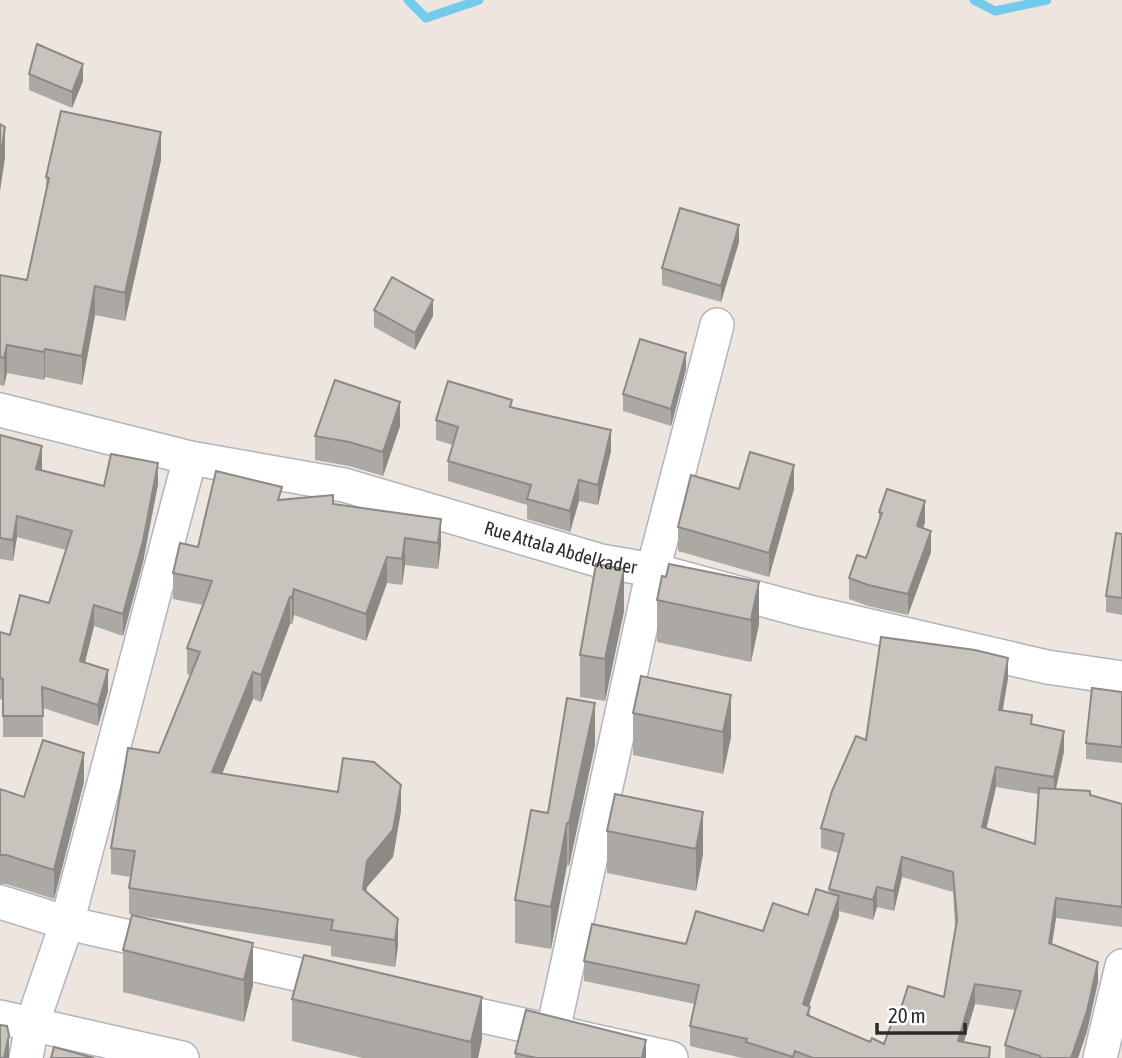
<svg xmlns="http://www.w3.org/2000/svg" width="1122" height="1058" viewBox="0 0 1122 1058" font-family="'Asap Condensed',sans-serif">
	<style>
		.lines { fill: none; stroke-linecap: round; stroke-linejoin: round }
		.stream { stroke: #73cbec; stroke-width: 9 }
		.minor-casing { stroke: #b1b4be; stroke-width: 36 }
		.minor { stroke: #fff; stroke-width: 33 }
		.wall { fill: #aca8a3; fill-rule: evenodd }
		.shaded-wall { fill: #8c8884 }
		.building { fill: #c8c3bd; stroke: #8c8884; stroke-width: 2 }
		.labels { text-anchor: middle; stroke-width: 7; stroke-linejoin: round; paint-order: stroke }
		.street-label { font-size: 19px; fill: #2b2b2b; stroke: #fff }
	</style>
	<rect width="100%" height="100%" fill="#ede6de"/>
	<g class="lines">
		<path class="stream" d="M408,0L426,18L479,0
			M974,0L995,11L1047,0"/>
		<g class="minor-casing">
			<g id="minor">
				<path id="s1" d="M0,410L190,458L344,485L601,561L653,570L805,611L1047,667L1122,678"/>
				<path d="M0,902L67,923L341,984"/>
				<path d="M438,1006L671,1058"/>
				<path d="M0,1017L182,1058"/>
				<path d="M553,1031L653,570L717,325"/>
				<path d="M26,1058L32,1024L67,923L190,458"/>
				<path d="M1100,1058L1122,966"/>
			</g>
		</g>
		<use href="#minor" class="minor"/>
	</g>
	<path class="wall" d="M29,74L83,81L72,108L29,90Z
		M161,160L125,321L95,315L82,385L45,377L44,380L7,373L4,386L0,385V275L27,280L46,189V177Z
		M739,242L721,302L662,285V268Z
		M374,310L433,316L415,350L374,327Z
		M686,369L671,426L623,411V394Z
		M512,408L611,451L598,505L579,501L570,532L527,519V505L448,481V461L453,445L436,440V420Z
		M400,426L383,476L349,466L315,460V436Z
		M0,435L42,467V470L104,486L158,484L143,562L123,636L94,626L85,662L108,691L98,726L43,708V737H3V700L0,699V632L10,635L49,603L66,550L17,537L13,561L0,559Z
		M794,489L769,577L678,551V527Z
		M282,500L333,504L441,519V545L438,569L405,565L402,585L387,583L366,641L294,615L292,624H290L261,702L253,699L222,774L401,811L393,857L367,887L366,892L398,946L395,967L331,956V946L129,914V888L131,877L111,874V848L159,753L191,675L187,674V648L203,605L173,599V573L198,547Z
		M879,512L925,522L923,528L931,552L908,615L868,606L849,599V578L866,558L879,522Z
		M1122,534V615L1106,612V596Z
		M669,564L759,624L751,662L657,642V600L666,577Z
		M624,611L605,701L580,697V655Z
		M641,676L731,737L723,774L633,755V713Z
		M1008,678L1003,710L1032,724L1064,751L1056,789L1090,795L1122,804V927L1056,918L1052,944L1098,982L1087,1031L1078,1058H1005V1045L1015,1010L975,1004L964,1042L990,1058H742L690,1046V1026L695,1004L584,981V961L763,931L808,915L829,893V889L839,853L821,848V828L866,740ZM996,787L1038,794L1035,844L986,829ZM902,877L953,892L955,927L944,997L896,1024L884,1044L870,1042L810,1017L809,1006L839,916V911L873,920L877,907L894,911Z
		M1122,692V763L1086,759V743Z
		M595,745L569,866L567,865L551,949L515,943V900L548,813Z
		M84,782L54,899L6,884H0V789L24,797Z
		M615,794L703,854L696,891L607,873V831Z
		M132,915L253,985L244,1022L123,992V950Z
		M292,999L482,1039L478,1058H363L292,1041Z
		M515,1053L646,1058H515Z"/>
	<path class="shaded-wall" d="M83,64V81L72,108V92Z
		M5,127V158L0,191V161Z
		M161,132V160L125,321V293Z
		M739,225V242L721,302V286Z
		M95,286V315L82,385V356Z
		M433,300V316L415,350V333Z
		M7,345V373L4,386V358Z
		M45,349V377L44,380V352Z
		M686,353V369L671,426V409Z
		M400,402V426L383,476V452Z
		M611,430V451L598,505V485Z
		M42,446V467L36,490V469Z
		M158,463V484L143,562L123,636V614Z
		M794,465V489L769,577V553Z
		M579,480V501L570,532V511Z
		M925,501V522L917,547V526Z
		M17,516V537L13,561V540Z
		M441,519V545L438,569V543Z
		M931,531V552L908,615V594Z
		M405,538V565L402,585V559Z
		M387,557V583L366,641V614Z
		M624,569V611L605,701V659Z
		M759,582V624L751,662V620Z
		M294,589V615L292,624V598Z
		M290,597V624L261,702V675Z
		M94,605V626L80,682V661Z
		M1008,658V678L999,729V710Z
		M108,670V691L98,726V705Z
		M253,672V699L212,798V772Z
		M731,695V737L723,774V732Z
		M595,703V745L569,866V823Z
		M1064,731V751L1054,797V777Z
		M84,753V782L54,899V870Z
		M996,767V787L982,847V827Z
		M401,785V811L393,857L367,887L363,915V889L367,861Z
		M703,812V854L696,891V849Z
		M567,823V865L551,949V907Z
		M902,857V877L894,911V891Z
		M877,887V907L873,920V900Z
		M839,896V916L803,1024V1004Z
		M1056,898V918L1049,963V943Z
		M398,919V946L395,967V940Z
		M253,943V985L244,1022V980Z
		M1098,962V982L1087,1031L1078,1058H1071Z
		M975,984V1004L959,1058L958,1041Z
		M482,997V1039L478,1058H471V1042Z
		M9,1035V1058H4Z
		M646,1040V1058H642Z"/>
	<path class="building" d="M37,44L83,64L72,92L29,74Z
		M61,111L161,132L125,293L95,286L82,356L45,349L44,352L7,345L4,358L0,357V275L27,280L49,178L46,177Z
		M0,124L5,127L0,161Z
		M680,208L739,225L721,286L662,268Z
		M392,277L433,300L415,333L374,310Z
		M640,339L686,353L671,409L623,394Z
		M335,380L400,402L383,452L349,442L315,436Z
		M448,381L512,400L510,407L611,430L598,485L579,480L570,511L527,499L531,485L448,461L458,427L436,420Z
		M0,435L42,446L36,469L104,486L111,454L158,463L143,541L123,614L94,605L80,661L108,670L98,705L42,687L43,716H3V679L0,678V632L10,635L20,595L49,603L72,531L17,516L13,540L0,538Z
		M750,452L794,465L769,553L678,527L691,475L739,489Z
		M216,471L282,487L278,500L333,495V504L441,519L438,543L405,538L402,559L387,557L366,614L294,589L292,598L290,597L261,675L253,672L212,772L338,792L343,758L374,762L401,785L393,830L367,861L363,889L398,919L395,940L331,930L333,920L129,888L135,851L111,848L128,748L159,753L200,652L187,648L212,581L173,573L180,543L198,547Z
		M887,489L925,501L917,526L931,531L908,594L868,585L849,578L857,555L866,558L882,513L879,512Z
		M1116,533L1122,534V598L1106,596Z
		M596,564L624,569L605,659L580,655Z
		M669,564L759,582L751,620L657,600L662,576L666,577Z
		M881,637L975,650L1008,658L999,710L1032,715L1031,724L1064,731L1054,777L996,767L982,827L1035,844L1039,788L1090,791V795L1122,804V907L1056,898L1049,943L1098,962L1087,1011L1071,1058H1040V1056L1005,1045L1021,991L975,984L958,1041L990,1047L989,1058H813L795,1051L793,1057L746,1042L747,1039L690,1026L699,985L584,961L592,924L686,944L696,911L763,931L773,903L808,915L816,889L839,896L803,1004L810,1007L807,1015L870,1042L872,1038L884,1044L892,1022L896,1024L908,986L944,997L957,920L953,872L902,857L894,891L877,887L873,900L829,889L844,834L821,828L832,791L856,736L866,740Z
		M641,676L731,695L723,732L633,713Z
		M1092,688L1122,692V747L1086,743Z
		M567,698L595,703L569,823H567L551,907L515,900L531,810L548,813Z
		M43,740L84,753L54,870L6,855H0V789L24,797Z
		M615,794L703,812L696,849L607,831Z
		M132,915L253,943L244,980L123,950Z
		M304,955L482,997L471,1042L292,999Z
		M526,1010L646,1040L642,1058H536L515,1053Z
		M0,1025L7,1026L9,1035L4,1058H0Z
		M54,1047L94,1058H51Z"/>
	<g class="labels">
		<g class="street-label">
			<text dy="7" stroke="none"><textPath href="#s1" startOffset="578">Rue Attala Abdelkader</textPath></text>
		</g>
	</g>
	<path d="M877 1023v10h88v-10" fill="none" stroke="#2b2b2b" stroke-width="3.5"/>
	<text x="888" y="1023" font-size="21" fill="#2b2b2b" stroke="#ffffff" stroke-width="5" paint-order="stroke">20 m</text>
</svg>
